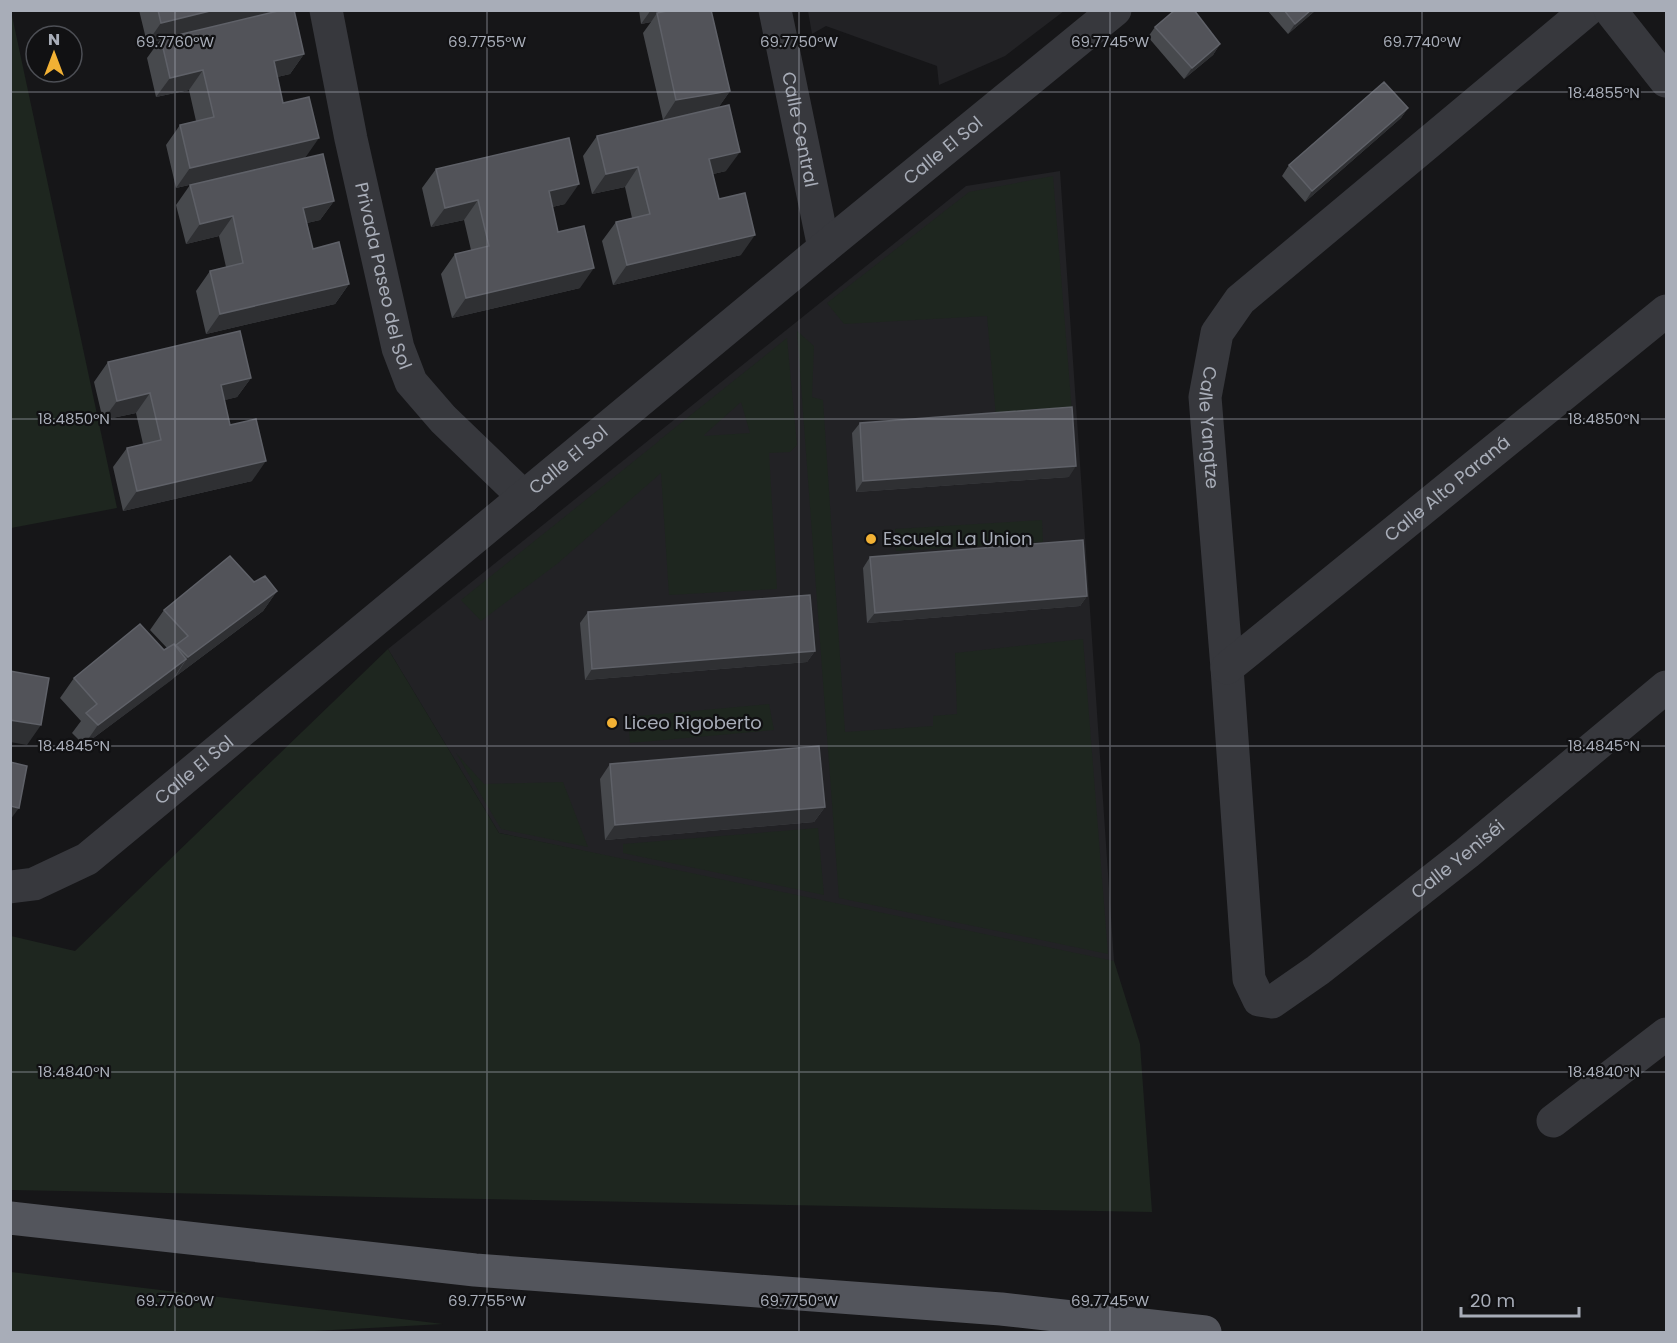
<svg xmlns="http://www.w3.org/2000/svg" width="1677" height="1343" viewBox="0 0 1677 1343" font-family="Poppins,sans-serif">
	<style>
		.built { fill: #222225 }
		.green { fill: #1e261f; fill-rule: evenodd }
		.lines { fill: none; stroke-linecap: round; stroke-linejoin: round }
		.street { stroke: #37383d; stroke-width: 33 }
		.primary { stroke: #53555c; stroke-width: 33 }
		.wall { fill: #47494d }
		.shaded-wall { fill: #2f3033 }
		.building { fill: #525359; stroke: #5f6168; stroke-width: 1.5 }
		.ticks { fill: none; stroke: #a8adb8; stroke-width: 1.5; stroke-opacity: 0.45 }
		.poi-dot { fill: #f2b134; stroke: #111113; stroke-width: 2 }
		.labels { text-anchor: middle; stroke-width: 4.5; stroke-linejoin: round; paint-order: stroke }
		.street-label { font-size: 18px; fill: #a8adb8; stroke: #111113 }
		.poi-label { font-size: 18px; fill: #a8adb8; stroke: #111113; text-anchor: start }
		.ticks-label { font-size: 15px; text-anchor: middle; fill: #a8adb8; stroke: #111113; stroke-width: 4.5; stroke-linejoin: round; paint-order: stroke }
	</style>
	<rect width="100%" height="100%" fill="#161618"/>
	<path class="built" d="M808,11V10L1064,11L1005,56L939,85L937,66L826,26L812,34Z
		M1060,171L1114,961L1094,960L499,833L388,649L966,186Z"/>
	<path class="green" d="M11,11L117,508L11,528H10Z
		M1053,176L1072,412L996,417L987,316L844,324L827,303L969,192Z
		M797,331L814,346L812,397L823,400L845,732L933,726V716L957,714L955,653L1083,639L1108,954L839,898Z
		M787,338L797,445L790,452L769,453L777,589L669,595L661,473L557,564L481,621L461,600L659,441L660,439L662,438ZM741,402L750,433L704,436V435Z
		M1042,520L1043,542L896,551L895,529Z
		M388,649L499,833L1114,961L1140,1044L1152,1212L11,1190V936L75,951Z
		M769,704L774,730L630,743L628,717Z
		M456,753L484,784L563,782L588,847L501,829Z
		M818,828L824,895L623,853V844Z
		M11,1272L443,1324L297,1332H11Z"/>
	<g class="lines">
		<g class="street">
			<path id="s1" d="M326,10L351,139L398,348L411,382L443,419L524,497"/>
			<path id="s2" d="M775,10L824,248"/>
			<path id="s3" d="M1587,10L1240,300L1217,333L1205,397L1227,668L1249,979L1259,1000L1272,1002L1318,970L1467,853L1666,687"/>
			<path d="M1610,10L1666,81"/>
			<path id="s4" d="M1227,668L1666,311"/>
			<path id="s5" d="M10,887L34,884L87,859L824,248L1115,10"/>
			<path d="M1553,1121L1666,1034"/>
		</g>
		<path class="primary" d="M10,1218L475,1270L1001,1309L1205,1332"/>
	</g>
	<path class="wall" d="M139,10H277L276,12L304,54L290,74L277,77L283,103L305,158L176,188L166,145L180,125L196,121L189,90L156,97L147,58L160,40L147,43Z
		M639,10H711L730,91L718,108L726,171L713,174L719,199L741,255L613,285L602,241L616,222L632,218L625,187L592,194L583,156L597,136L679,117L663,120L643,33L651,22L641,24Z
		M1267,10H1316L1288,34Z
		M1155,27L1220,44L1213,55L1184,79L1148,37Z
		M1408,108L1401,118L1305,202L1282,176L1289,165Z
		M436,169L565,204L552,207L558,232L580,288L452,318L441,274L455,254L471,250L464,220L431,227L422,188Z
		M190,185L334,201L320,220L307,223L313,249L349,284L335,304L206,334L196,291L210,271L226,267L219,236L186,244L176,205Z
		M108,362L251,378L237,397L224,400L230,425L252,481L123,511L113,467L127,448L143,444L136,413L103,420L94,382Z
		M860,423L1069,477L856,492L852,433Z
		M870,557L1087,596L1080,606L867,623L863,568Z
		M254,582L277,591L263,611L84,745L72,733L81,721L60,698L74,678L164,650L167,648L150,630L164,610Z
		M588,612L815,651L807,662L585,680L580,623Z
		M610,764L825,807L814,822L605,840L600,779Z"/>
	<path class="shaded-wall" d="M214,10H277L276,13L147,43L161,23Z
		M651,10H697L657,13L651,22L641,24Z
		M1311,10H1316L1288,34L1295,24Z
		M1220,44L1213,55L1184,79L1192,68Z
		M304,54L290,74L260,81L274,61Z
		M203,70L189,90L156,97L170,78Z
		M730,91L716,111L663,120L676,100Z
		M1408,108L1401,118L1305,202L1312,191Z
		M319,138L305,158L176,188L190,168Z
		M740,152L726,171L696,178L709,159Z
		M638,167L625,187L592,194L606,174Z
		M579,184L565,204L535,211L549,191Z
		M478,200L464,220L431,227L445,208Z
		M334,201L320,220L289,227L303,208Z
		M233,216L219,236L186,244L200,224Z
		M755,235L741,255L613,285L627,265Z
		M594,268L580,288L452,318L466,298Z
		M349,284L335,304L206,334L220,314Z
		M251,378L237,397L207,405L221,385Z
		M150,393L136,413L103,420L117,401Z
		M266,461L252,481L123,511L137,491Z
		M1076,466L1069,477L856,492L863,481Z
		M277,591L263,611L175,677L188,657Z
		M1087,596L1080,606L867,623L875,613Z
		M815,651L807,662L585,680L592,669Z
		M186,659L173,679L84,745L98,725Z
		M10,720L41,725L27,745L10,742Z
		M10,806L19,808L10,820Z
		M825,807L814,822L605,840L615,825Z"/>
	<path class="building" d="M158,10H214L161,23Z
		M282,10H294L304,54L274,61L283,103L309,97L319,138L190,168L180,125L214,117L203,70L170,78L161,39Z
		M672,10H711L730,91L676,100L657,13Z
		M1175,10H1194L1220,44L1192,68L1155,27Z
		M1284,10H1311L1295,24Z
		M1384,82L1408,108L1312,191L1289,165Z
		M729,105L740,152L709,159L719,199L745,193L755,235L627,265L616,222L650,214L638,167L606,174L597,136Z
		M569,138L579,184L549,191L558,232L584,226L594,268L466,298L455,254L489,246L478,200L445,208L436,169Z
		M323,154L334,201L303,208L313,249L339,242L349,284L220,314L210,271L243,263L233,216L200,224L190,185Z
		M240,331L251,378L221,385L230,425L256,419L266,461L137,491L127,448L161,440L150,393L117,401L108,362Z
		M1072,407L1076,466L863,481L860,423Z
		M1083,540L1087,596L875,613L870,557Z
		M230,556L254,582L265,576L277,591L188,657L176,645L188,636L164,610Z
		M810,595L815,651L592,669L588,612Z
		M140,624L164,650L174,644L186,659L98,725L86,713L97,704L74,678Z
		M10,671L49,678L41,725L10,720Z
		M819,746L825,807L615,825L610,764Z
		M10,762L27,766L19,808L10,806Z"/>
	<path class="ticks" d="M175,10V1332M487,10V1332M799,10V1332M1110,10V1332M1422,10V1332M10,92H1666M10,419H1666M10,746H1666M10,1072H1666"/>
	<g class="poi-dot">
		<circle cx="871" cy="539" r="6"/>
		<circle cx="612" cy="723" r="6"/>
	</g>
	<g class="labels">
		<g class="street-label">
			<text dy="6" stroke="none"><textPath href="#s2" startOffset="122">Calle Central</textPath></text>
			<text dy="6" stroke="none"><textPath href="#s5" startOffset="1194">Calle El Sol</textPath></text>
			<text dy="6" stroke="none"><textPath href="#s1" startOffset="272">Privada Paseo del Sol</textPath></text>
			<text dy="6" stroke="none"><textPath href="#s3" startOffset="588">Calle Yangtze</textPath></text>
			<text dy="6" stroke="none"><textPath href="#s5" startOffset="708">Calle El Sol</textPath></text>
			<text dy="6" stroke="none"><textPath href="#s4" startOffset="284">Calle Alto Paraná</textPath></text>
			<text dy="6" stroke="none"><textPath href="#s5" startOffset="222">Calle El Sol</textPath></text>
			<text dy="6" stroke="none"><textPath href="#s3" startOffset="1412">Calle Yeniséi</textPath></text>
		</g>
		<g class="poi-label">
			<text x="883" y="545">Escuela La Union</text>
			<text x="624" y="729">Liceo Rigoberto</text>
		</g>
	</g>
	<g class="ticks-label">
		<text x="175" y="47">69.7760°W</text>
		<text x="487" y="47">69.7755°W</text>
		<text x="799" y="47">69.7750°W</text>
		<text x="1110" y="47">69.7745°W</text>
		<text x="1422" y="47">69.7740°W</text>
		<text x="1604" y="98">18.4855°N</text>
		<text x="74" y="424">18.4850°N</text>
		<text x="1604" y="424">18.4850°N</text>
		<text x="74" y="751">18.4845°N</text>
		<text x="1604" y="751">18.4845°N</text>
		<text x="74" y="1077">18.4840°N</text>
		<text x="1604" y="1077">18.4840°N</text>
		<text x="175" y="1306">69.7760°W</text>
		<text x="487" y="1306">69.7755°W</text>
		<text x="799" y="1306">69.7750°W</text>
		<text x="1110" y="1306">69.7745°W</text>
	</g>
	<rect width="1677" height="1343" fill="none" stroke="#a8adb8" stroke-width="24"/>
	<g transform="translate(54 54)"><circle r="28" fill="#111113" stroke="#4d4f55" stroke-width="1.5"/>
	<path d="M0-4.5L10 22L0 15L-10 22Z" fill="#f2b134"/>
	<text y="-9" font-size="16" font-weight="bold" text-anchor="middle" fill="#a8adb8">N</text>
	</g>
	<path d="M1461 1307v9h118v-9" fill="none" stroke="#a8adb8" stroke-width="3"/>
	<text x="1470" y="1307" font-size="18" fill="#a8adb8" stroke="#111113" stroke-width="4.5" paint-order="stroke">20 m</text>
</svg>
